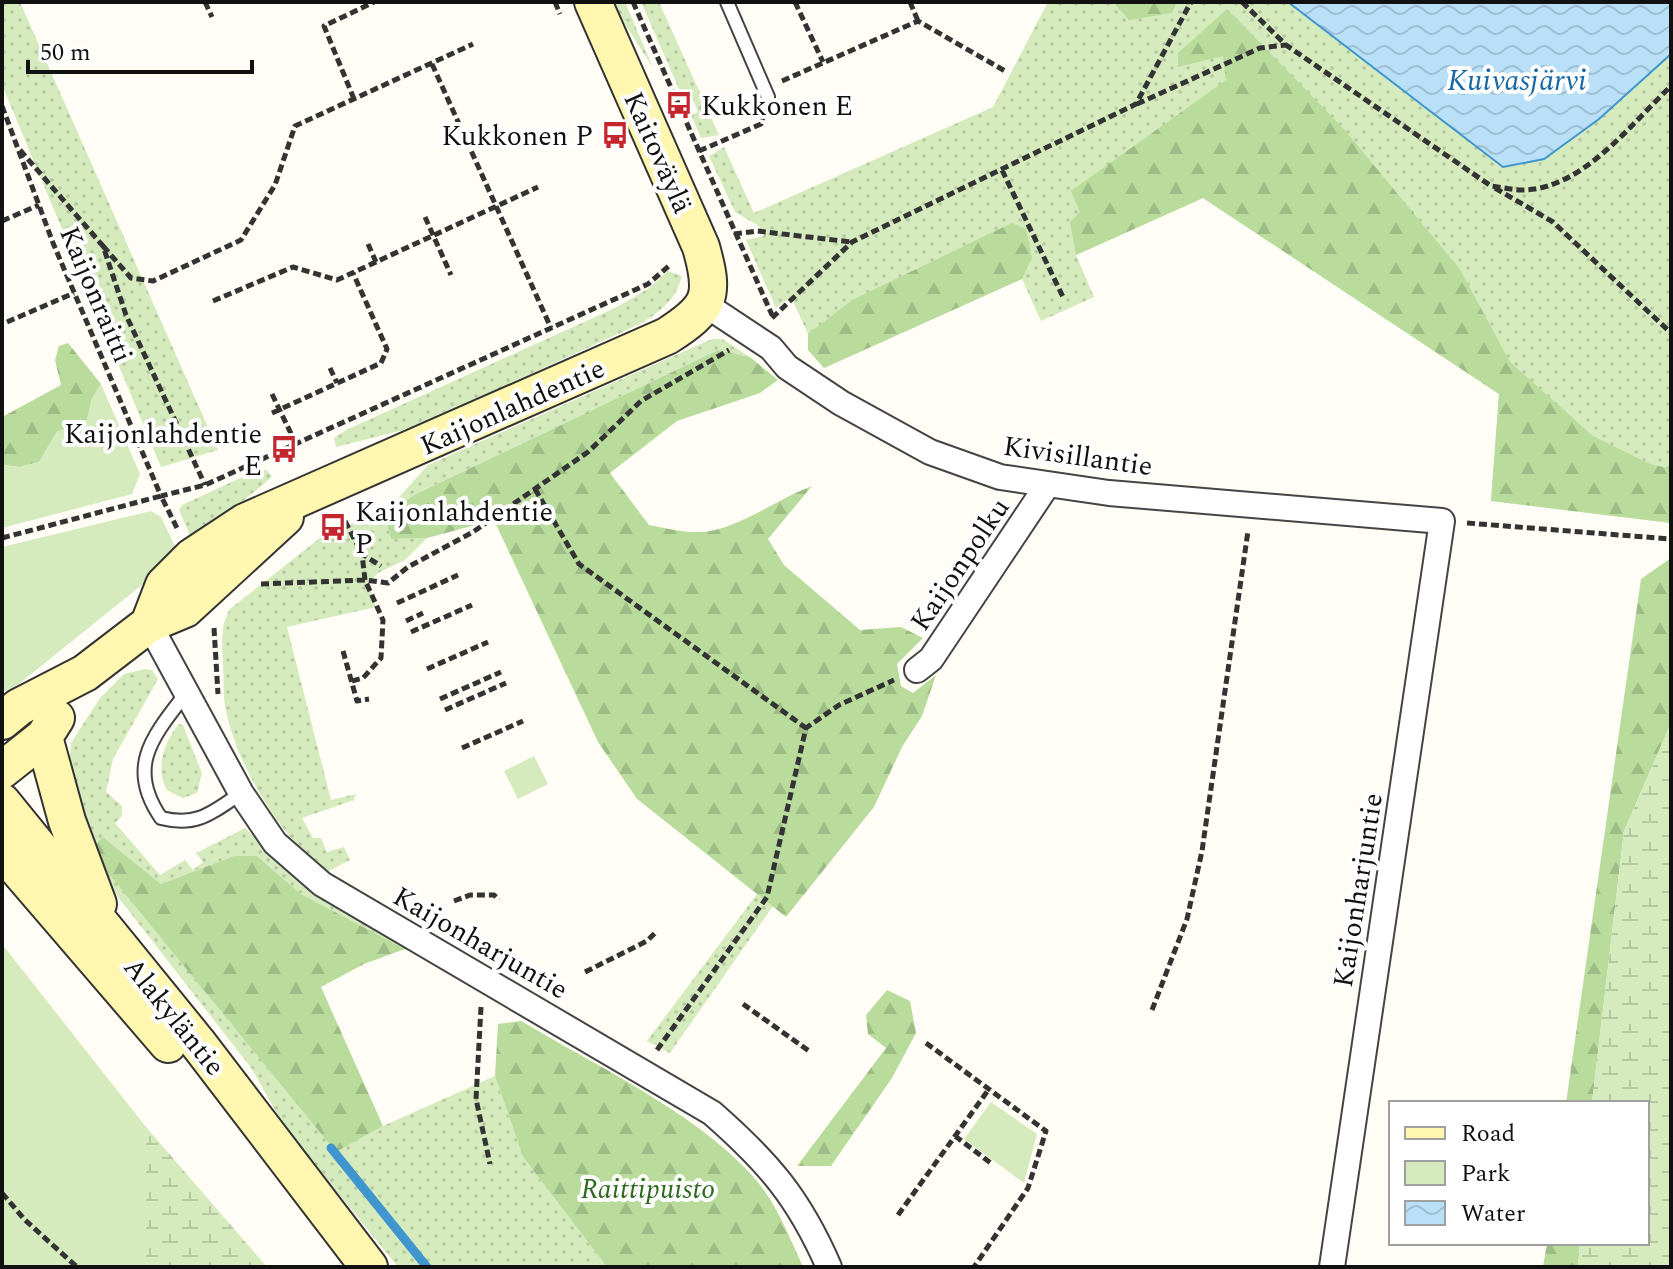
<svg xmlns="http://www.w3.org/2000/svg" width="1673" height="1269" viewBox="0 0 1673 1269" font-family="Spectral,serif">
	<style>
		.grass { fill: url(#grass-dots) }
		.forest { fill: url(#forest-firs) }
		.wetland { fill: url(#wetland-marsh) }
		.park { fill: #d5ebbd }
		.water { fill: url(#water-waves); stroke: #3f96cf; stroke-width: 2 }
		.lines { fill: none; stroke-linecap: round; stroke-linejoin: round }
		.stream { stroke: #3f96cf; stroke-width: 9 }
		.lane-casing { stroke: #444; stroke-width: 16 }
		.street-casing { stroke: #444; stroke-width: 28 }
		.secondary-casing { stroke: #333; stroke-width: 40 }
		.path { stroke: #333; stroke-width: 5; stroke-dasharray: 8 4; stroke-linecap: butt }
		.lane { stroke: #fff; stroke-width: 12 }
		.street { stroke: #fff; stroke-width: 24 }
		.secondary { stroke: #fff6b0; stroke-width: 36 }
		.labels { text-anchor: middle; stroke-width: 8; stroke-linejoin: round; paint-order: stroke }
		.poi-label { font-size: 28px; fill: #111; stroke: #fff; text-anchor: start }
		.street-label { font-size: 28px; fill: #111; stroke: #fff }
		.park-label { font-size: 28px; font-style: italic; fill: #2f6b1f; stroke: #fff }
		.water-label { font-size: 30px; font-style: italic; fill: #1768a6; stroke: #fff }
	</style>
	<defs>
		<pattern id="grass-dots" width="8" height="8" patternUnits="userSpaceOnUse" patternTransform="scale(2)"><rect width="8" height="8" fill="#d5ebbd"/><path d="M2 2h.1M6 6h.1" fill="none" stroke="#b6c8a1" stroke-width="1.8" stroke-linecap="round"/></pattern>
		<pattern id="forest-firs" width="22" height="20" patternUnits="userSpaceOnUse" patternTransform="scale(2)"><rect width="22" height="20" fill="#b9dc9c"/><path d="M5 1l3.5 6h-7zM16 11l3.5 6h-7z" fill="#9ebc85"/></pattern>
		<pattern id="wetland-marsh" width="20" height="14" patternUnits="userSpaceOnUse" patternTransform="scale(2)"><rect width="20" height="14" fill="#d5ebbd"/><path d="M1 5h8M5 5V1M11 12h8M15 12V8" fill="none" stroke="#b6c8a1"/></pattern>
		<pattern id="water-waves" width="16" height="10" patternUnits="userSpaceOnUse" patternTransform="scale(2)"><rect width="16" height="10" fill="#b9e0f7"/><path d="M0 5q4-4 8 0t8 0" fill="none" stroke="#9ebfd3"/></pattern>
	</defs>
	<rect width="100%" height="100%" fill="#fffdf5"/>
	<path class="grass" d="M2,2H20L218,450L161,467L2,85Z
		M611,2H625L653,68Z
		M641,2H659L719,135L701,138L691,115L698,112L691,95L683,98Z
		M1048,2H1288L1503,167L1544,159L1599,119L1671,54V523L1491,501L1499,394L1203,198L1076,255L1094,297L1041,321L1022,279L824,368L808,350V334L791,297L776,308L746,240L764,236L759,226L735,212L709,156L724,147L754,213L993,107Z
		M667,271L682,276C676,299 663,309 644,322L415,427L336,447L334,438L346,430L617,307L651,287Z
		M712,339H722L750,357L718,350L416,494L384,514L391,539L427,538L405,560L378,573L368,583L376,607L287,627L331,800L356,794L354,800L302,818L313,838H321L327,852L344,847L350,860L325,873C280,834 236,766 225,706C223,692 224,677 223,663C222,645 220,625 230,609L325,534L329,539L344,531V526L384,514L428,465Z
		M260,469L267,470L272,477L197,539L191,538L179,510L182,505Z
		M145,669L152,670L158,679L113,759L106,792L122,806V816L115,823L160,875L185,860L193,870L203,862L196,853L245,828L307,887L412,947L405,949L301,894L257,856H234L161,884L103,837L336,1152L383,1126L495,1076L523,1157L607,1267H398L284,1126L252,1069L118,897L89,848L69,769L71,743L100,698L124,674Z
		M179,724L183,725L202,773L197,793L183,798L168,791C154,771 164,741 179,724Z
		M757,894L773,906L670,1053L647,1041Z"/>
	<path class="forest" d="M1113,2H1177L1172,13L1129,20Z
		M1227,9L1343,128L1459,268L1510,362L1593,436L1650,464L1671,469V523L1491,501L1499,394L1203,198L1076,255L1070,222L1080,212L1071,191L1226,80L1223,56L1178,67V53Z
		M1012,223L1026,229L1032,258L1022,279L824,368L808,350V334L852,300Z
		M68,343L101,384L92,399L87,420L57,432L39,462L20,467L2,465V417L61,385L55,360L59,346Z
		M718,350L750,357L778,380L760,393L677,421L610,473L649,525C665,528 684,533 700,532C735,531 779,498 812,486L768,539L784,565L860,630L901,627L923,638L897,664L901,686L913,693L936,675L922,716L902,747L874,807L786,917L637,799L598,742L494,520L427,538L391,539L384,514L416,494Z
		M1671,558V723L1624,831L1592,1103H1566L1641,579Z
		M103,837L161,884L234,856H257L301,894L405,949L364,964L321,987L383,1126L336,1152L100,863L93,847Z
		M887,990L910,1001L916,1033L892,1078L831,1166H797L886,1048L868,1034L866,1015Z
		M521,1021C593,1064 692,1111 749,1172C775,1199 788,1234 803,1267H607L523,1157L495,1076L498,1024Z
		M1547,1243H1580L1578,1267H1543Z"/>
	<path class="wetland" d="M1671,723V1267H1578L1580,1243H1647V1103H1592L1624,831Z
		M146,1127L267,1267H35L130,1138Z"/>
	<path class="park" d="M101,384L140,474L132,494L2,528V465L20,467L39,462L57,432L87,420L92,399Z
		M151,511L161,517L179,555L15,687L2,692V547Z
		M534,756L548,784L518,799L504,771Z
		M2,944L146,1127V1267H2Z
		M991,1102L1037,1134L1024,1183L964,1139Z"/>
	<path class="water" d="M1288,2H1671V54L1599,119L1544,159L1503,167Z"/>
	<g class="lines">
		<path class="stream" d="M331,1148L427,1267"/>
		<g class="lane-casing">
			<path id="lane" d="M727,2L768,97
				M187,692C154,735 125,766 161,818C197,827 212,813 241,793"/>
		</g>
		<g class="street-casing">
			<path id="street" d="M706,305L771,348L787,367L841,403L930,452L1000,477L1109,493L1442,521L1332,1267
				M149,624L241,793L275,843L322,884L712,1113C769,1163 799,1198 829,1267
				M917,670L931,659L1046,487"/>
		</g>
		<g class="secondary-casing">
			<path id="secondary" d="M149,624L164,585L192,557L245,522L667,336C711,308 715,296 701,247L593,2
				M2,721L19,707L85,673L149,624L185,609L285,517
				M44,737L67,821L98,904
				M2,770L44,737L56,718
				M2,802L197,1042L369,1267
				M2,851L168,1044"/>
		</g>
		<path class="path" d="M205,2L212,17
			M555,2L560,14
			M633,2L772,315
			M795,2L823,62
			M910,2L918,21
			M1242,2L1286,45L1491,186C1501,187 1512,190 1522,190C1582,190 1631,124 1671,86
			M432,64L551,328
			M782,81L918,21L1005,71
			M354,99L324,26L374,2
			M1137,104L1260,48L1286,45
			M2,106L53,243L161,496L205,485L648,284L670,265
			M20,150L103,246L126,315L205,485
			M699,151L761,124L763,117
			M1002,170L1063,297
			M1495,188L1553,222L1671,333
			M425,217L451,275
			M2,221L39,205
			M734,234L757,231L851,242
			M368,244L376,262
			M103,246L131,278L153,281L241,240L275,185L295,126L473,44
			M213,301L293,267L337,280L538,187
			M772,318L852,242L1136,104L1191,2
			M7,322L74,293
			M330,368L337,383
			M272,394L296,444
			M272,413L381,363L387,349L353,273
			M535,489L579,564L806,728
			M345,521L362,554
			M1467,523L1671,539
			M2,538L161,496L178,530
			M261,584L365,580L388,583L408,567L473,532L588,452L641,401L729,350
			M397,603L458,575
			M406,621L423,613
			M214,628L218,694
			M411,632L472,605
			M343,651L357,701L369,699
			M427,669L488,642
			M352,681L363,678L381,658L383,620L365,580L362,554L381,566
			M440,699L501,672
			M445,710L506,683
			M462,748L523,721
			M454,901L470,895H494L499,900
			M585,972L647,941L657,931
			M743,1004L809,1051
			M481,1007L476,1099L490,1164
			M1152,1010L1187,919L1202,851L1248,531
			M926,1043L1046,1131L1028,1188L974,1267
			M657,1050L767,897L806,728L839,705L894,680
			M955,1136L992,1164
			M2,1193L25,1220L77,1267
			M898,1215L989,1089"/>
		<use href="#lane" class="lane"/>
		<use href="#street" class="street"/>
		<use href="#secondary" class="secondary"/>
	</g>
	<defs>
		<g id="bus-bare" transform="scale(2.16)"><path d="M-5-6H5V4H4V6H2V4H-2V6H-4V4H-5ZM-3.5-4V0h7V-4ZM-3.5 1.2v1.5H-2V1.2ZM2 1.2v1.5H3.5V1.2Z" fill="#c4262e" stroke="#fff" stroke-width="2.5" paint-order="stroke"/></g>
	</defs>
	<g fill-rule="evenodd">
		<use href="#bus-bare" x="679" y="105"/>
		<use href="#bus-bare" x="615" y="135"/>
		<use href="#bus-bare" x="284" y="449"/>
		<use href="#bus-bare" x="333" y="527"/>
	</g>
	<g class="labels">
		<g class="poi-label">
			<text x="701" y="115">Kukkonen E</text>
			<text x="593" y="145" text-anchor="end">Kukkonen P</text>
			<text x="262" y="443" text-anchor="end">Kaijonlahdentie<tspan x="262" dy="32">E</tspan></text>
			<text x="355" y="521">Kaijonlahdentie<tspan x="355" dy="32">P</tspan></text>
		</g>
		<g class="street-label">
			<text transform="translate(659 152) rotate(66)" y="10">Kaitoväylä</text>
			<text transform="translate(97 294) rotate(67)" y="10">Kaijonraitti</text>
			<text transform="translate(512 406) rotate(-24)" y="10">Kaijonlahdentie</text>
			<text transform="translate(1078 455) rotate(8)" y="10">Kivisillantie</text>
			<text transform="translate(959 564) rotate(-56)" y="10">Kaijonpolku</text>
			<text transform="translate(1357 890) rotate(-81)" y="10">Kaijonharjuntie</text>
			<text transform="translate(481 942) rotate(30)" y="10">Kaijonharjuntie</text>
			<text transform="translate(175 1016) rotate(51)" y="10">Alakyläntie</text>
		</g>
		<g class="park-label">
			<text x="648" y="1198">Raittipuisto</text>
		</g>
		<g class="water-label">
			<text x="1517" y="90">Kuivasjärvi</text>
		</g>
	</g>
	<rect width="1673" height="1269" fill="none" stroke="#111111" stroke-width="8"/>
	<rect x="1389" y="1101" width="260" height="144" fill="#ffffff" stroke="#a0a0a0" stroke-width="2"/>
	<rect x="1405" y="1127" width="40" height="12" fill="#fff6b0" stroke="#a0a0a0" stroke-width="2"/>
	<text x="1461" y="1141" font-size="24" fill="#111111">Road</text>
	<rect x="1405" y="1161" width="40" height="24" fill="#d5ebbd" stroke="#a0a0a0" stroke-width="2"/>
	<text x="1461" y="1181" font-size="24" fill="#111111">Park</text>
	<rect x="1405" y="1201" width="40" height="24" fill="url(#water-waves)" stroke="#a0a0a0" stroke-width="2"/>
	<text x="1461" y="1221" font-size="24" fill="#111111">Water</text>
	<path d="M28 60v12h224v-12" fill="none" stroke="#111111" stroke-width="4"/>
	<text x="40" y="60" font-size="24" fill="#111111" stroke="#ffffff" stroke-width="6" paint-order="stroke">50 m</text>
</svg>
